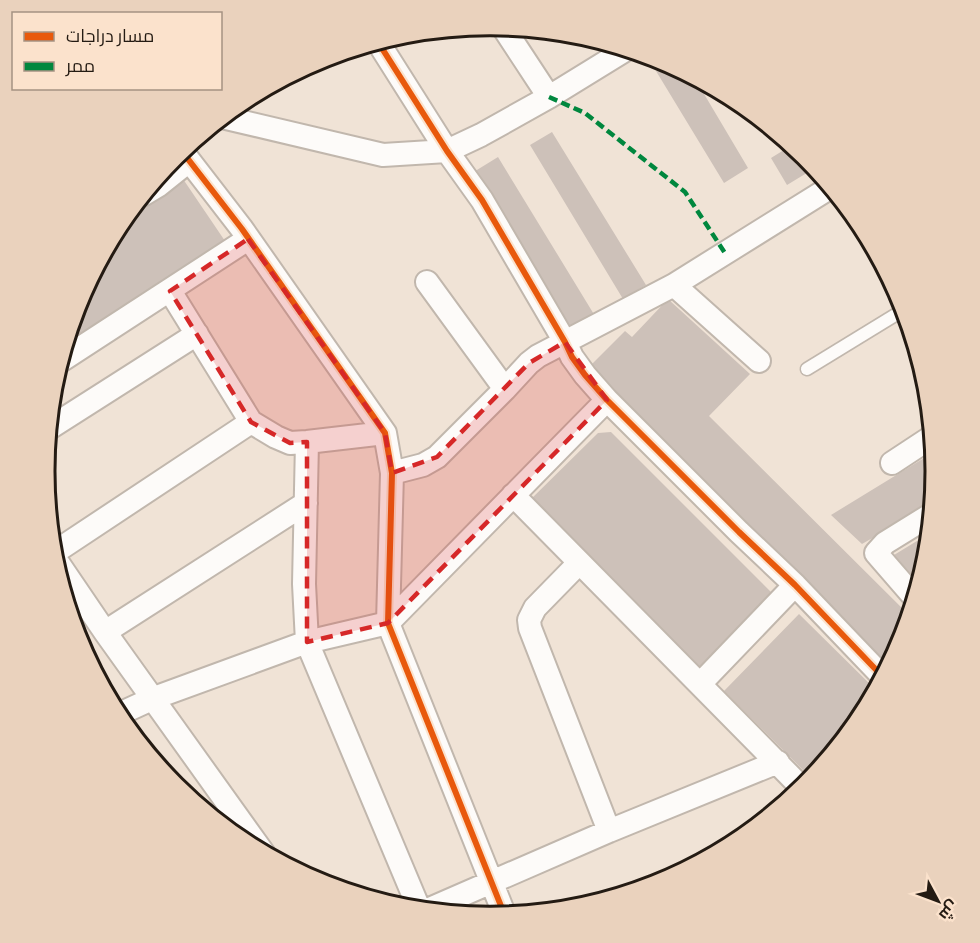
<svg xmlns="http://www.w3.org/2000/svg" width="980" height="943" viewBox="0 0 980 943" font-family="Commissioner,Cairo,sans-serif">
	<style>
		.building { fill: #cdc1b9 }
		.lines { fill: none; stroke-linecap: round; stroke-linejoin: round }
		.lane-casing { stroke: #c1b7ad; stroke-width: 15 }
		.street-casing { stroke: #c1b7ad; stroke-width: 26 }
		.lane { stroke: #fdfbf9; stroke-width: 12 }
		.street { stroke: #fdfbf9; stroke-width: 22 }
		.quiet { stroke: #00873e; stroke-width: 4.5; stroke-dasharray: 9 4.5; stroke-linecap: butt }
		.cycleway-casing { stroke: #fbe2cc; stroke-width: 10 }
		.cycleway { stroke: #e8590c; stroke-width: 6 }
		.marked { fill: #d62828; fill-opacity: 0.2; stroke: #d62828; stroke-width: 4.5; stroke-dasharray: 12 8; stroke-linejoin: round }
		.rim { fill: none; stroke: #241b13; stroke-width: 3 }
	</style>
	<rect width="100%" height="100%" fill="#f0e3d6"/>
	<path class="building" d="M669,64L694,77L748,168L724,183L656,71Z
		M552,132L646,285L623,299L530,145Z
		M792,145L806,156L815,168L787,185L771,158Z
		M498,157L595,316L570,332L472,173Z
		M183,179L225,241L64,348L78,301L119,223Z
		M668,299L750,374L709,416L910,616L902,642L887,670L587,369L625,331L632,337Z
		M611,432L776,597L699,674L527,503L598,433Z
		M934,452L936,472L933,503L862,544L831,515Z
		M930,533L927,559L920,584L894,555Z
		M799,614L876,690L861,720L812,779L724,691Z"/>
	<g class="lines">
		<g class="lane-casing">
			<path id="lane" d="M807,369L905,309"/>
		</g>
		<g class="street-casing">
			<path id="street" d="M503,27L549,97
				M378,42L447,151L482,200L565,342L572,357L585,375L607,400L739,532L795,585L883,677
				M222,117L383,155L447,151L481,135L549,97L627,49
				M181,150L242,229L385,433L392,473L388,623L505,916
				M144,194L159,185L189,161
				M427,282L505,389
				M674,285L759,361
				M170,291L251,422L276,437L290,443L307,442L385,433
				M59,362L248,239
				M48,429L197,334
				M307,442L304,584L307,642L420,911
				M892,463L933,436
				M392,473L423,465L437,457L505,389L529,363L538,356L674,285L831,187
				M513,495L803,789
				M52,554L105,632L264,854
				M52,554L251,422
				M579,563L535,608L529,620L530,628L609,831
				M915,598L876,553L885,543L932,514
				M105,632L306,503
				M700,684L795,585
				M117,715L154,698L307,642L388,623L607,400
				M425,911L609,831L778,762"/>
		</g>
		<use href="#lane" class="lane"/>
		<use href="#street" class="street"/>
		<path class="quiet" d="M549,97L585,113L685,192L725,253"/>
		<g class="cycleway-casing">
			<path id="cycleway" d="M378,42L447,151L482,200L565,342L572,357L585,375L607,400L739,532L795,585L883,677
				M181,150L242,229L385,433L392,473L388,623L505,916"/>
		</g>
		<use href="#cycleway" class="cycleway"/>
	</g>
	<path class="marked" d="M248,239L385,433L392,473L437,457L529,363L565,342L607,400L388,623L307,642V442L290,443L251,422L170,291Z"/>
	<path d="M0 0H980V943H0ZM55 471a435 435 0 1 1 870 0a435 435 0 1 1-870 0Z" fill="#ead2bd" fill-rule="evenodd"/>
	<path class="rim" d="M55 471a435 435 0 1 1 870 0a435 435 0 1 1-870 0Z"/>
	<rect x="12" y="12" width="210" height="78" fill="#fbe2cc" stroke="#a59282" stroke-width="1.5"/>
	<rect x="24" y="32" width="30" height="9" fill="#e8590c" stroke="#a59282" stroke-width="1.5"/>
	<text x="66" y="42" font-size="18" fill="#241b13">مسار دراجات</text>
	<rect x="24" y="62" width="30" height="9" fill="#00873e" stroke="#a59282" stroke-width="1.5"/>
	<text x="66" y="72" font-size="18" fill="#241b13">ممر</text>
	<g transform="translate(938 901) rotate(131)" stroke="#fbe2cc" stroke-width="4.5" paint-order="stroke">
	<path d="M0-4.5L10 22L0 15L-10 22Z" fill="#241b13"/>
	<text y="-9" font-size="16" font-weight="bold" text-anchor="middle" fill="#241b13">ش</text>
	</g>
</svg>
